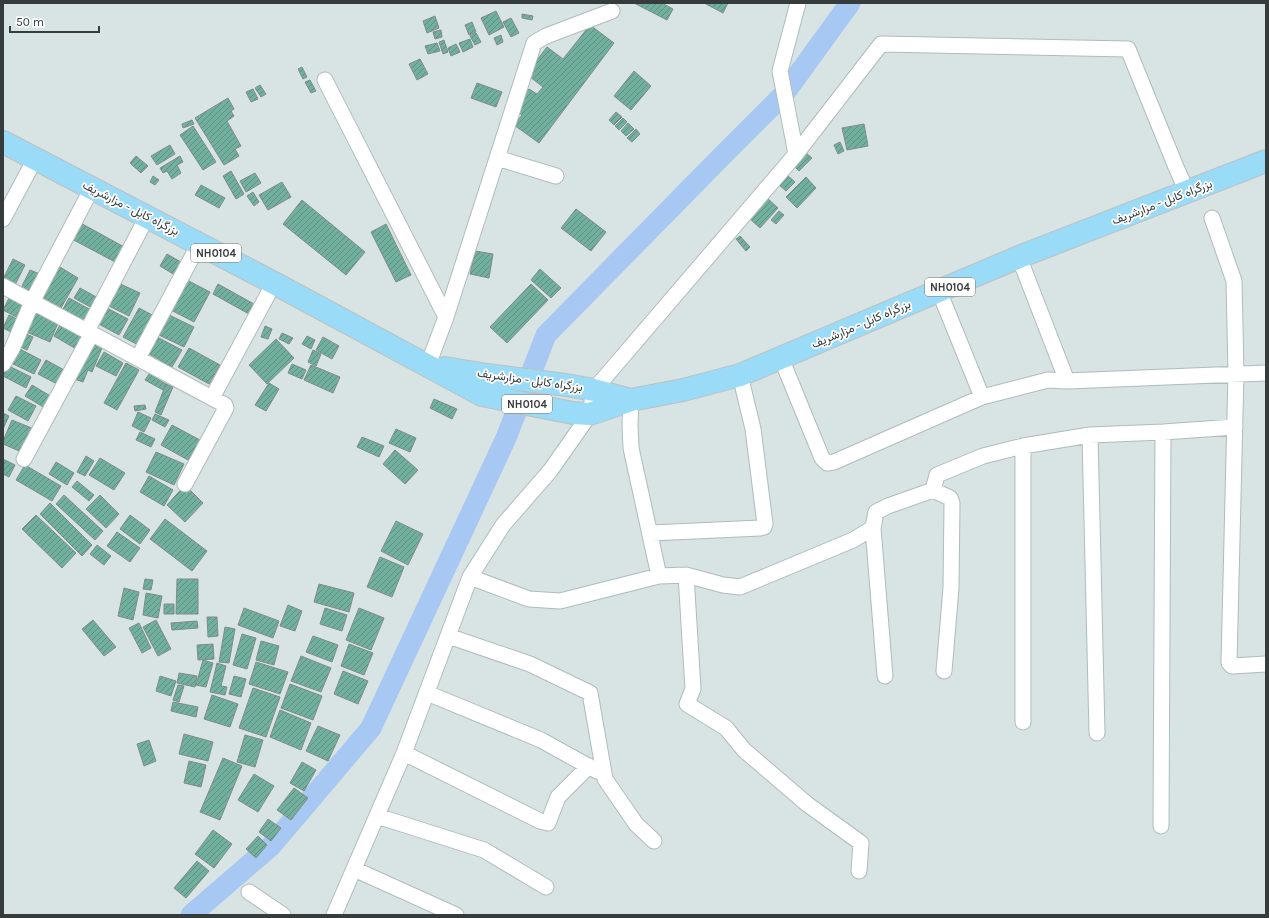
<svg xmlns="http://www.w3.org/2000/svg" width="1269" height="918" viewBox="0 0 1269 918" font-family="Karla,Vazirmatn,sans-serif">
	<style>
		.lines { fill: none; stroke-linecap: round; stroke-linejoin: round }
		.river { stroke: #a7c8f2; stroke-width: 21 }
		.building { fill: url(#building-hatch); stroke: #818b88 }
		.minor-casing { stroke: #b0bbbc; stroke-width: 17 }
		.highway-casing { stroke: #bfc0c0; stroke-width: 24 }
		.minor { stroke: #fff; stroke-width: 15 }
		.highway { stroke: #9adbf8; stroke-width: 22 }
		.labels { text-anchor: middle; stroke-width: 3.5; stroke-linejoin: round; paint-order: stroke }
		.shield { fill: #fff; stroke: #727676; stroke-width: 1 }
		.shield-label { font-size: 11px; font-weight: bold; fill: #363b3b }
		.street-label { font-size: 12px; fill: #363b3b; stroke: #fff }
	</style>
	<defs>
		<pattern id="building-hatch" width="6" height="6" patternUnits="userSpaceOnUse"><rect width="6" height="6" fill="#72b09e"/><path d="M-1 1l2-2M0 6l6-6M5 7l2-2" fill="none" stroke="#5e9082"/></pattern>
	</defs>
	<rect width="100%" height="100%" fill="#d8e3e3"/>
	<g class="lines">
		<path class="river" d="M191,915L271,846L371,728L506,438L546,335L721,157L784,94L850,3"/>
	</g>
	<path class="building" d="M634,3H662L673,9L667,20Z
		M704,3H728L723,13Z
		M496,11L504,27L489,35L481,18Z
		M522,14L533,16L532,20L522,18Z
		M435,16L439,28L427,33L423,21Z
		M511,18L519,33L511,37L503,22Z
		M472,22L476,32L469,35L465,25Z
		M590,25L614,43L539,143L514,125L522,115L514,109L529,89L537,94L543,87L526,74L547,47L563,59Z
		M441,30L442,37L435,39L433,32Z
		M476,33L481,42L475,45L470,36Z
		M501,35L503,42L497,45L494,38Z
		M470,39L473,47L463,52L459,43Z
		M444,40L448,52L443,54L439,42Z
		M437,43L440,51L428,54L425,46Z
		M456,44L460,52L451,56L448,48Z
		M420,59L428,74L417,80L409,64Z
		M302,67L307,77L303,79L298,69Z
		M634,71L651,86L631,110L614,96Z
		M310,80L316,91L311,93L305,82Z
		M477,83L502,92L496,107L471,98Z
		M260,85L266,94L261,97L255,88Z
		M253,89L258,99L251,102L246,92Z
		M228,98L234,109L231,111L234,116L227,121L241,146L235,149L239,156L224,165L195,118Z
		M616,112L622,117L614,125L609,120Z
		M623,118L627,122L619,130L615,126Z
		M192,120L194,124L183,128L182,124Z
		M628,123L634,129L626,136L621,131Z
		M864,124L868,146L847,150L842,128Z
		M193,126L216,162L203,170L180,135Z
		M636,129L640,134L632,142L627,138Z
		M840,142L844,151L838,154L834,145Z
		M170,145L175,154L157,165L151,156Z
		M806,153L812,158L799,171L794,166Z
		M136,156L148,166L141,173L130,163Z
		M180,156L183,162L177,165L181,173L172,179L167,171L163,173L160,168Z
		M231,171L244,194L236,199L223,176Z
		M255,173L261,183L246,192L240,181Z
		M786,174L795,182L786,191L778,184Z
		M153,176L159,180L155,185L150,182Z
		M806,177L816,188L797,208L786,197Z
		M282,182L291,197L268,210L259,195Z
		M201,185L225,198L219,208L195,195Z
		M253,192L259,202L254,206L247,196Z
		M767,198L778,208L760,228L749,218Z
		M302,200L365,252L346,275L283,224Z
		M576,209L606,232L591,251L561,228Z
		M779,211L784,215L776,224L771,220Z
		M77,221L126,248L117,263L68,237Z
		M386,224L411,275L396,282L371,232Z
		M740,236L750,247L746,251L736,239Z
		M475,251L493,254L489,278L470,274Z
		M167,254L186,265L178,277L160,266Z
		M13,259L25,265L15,285L3,279Z
		M55,264L78,278L61,308L37,294Z
		M540,269L561,288L551,298L531,280Z
		M30,270L40,274L30,293L21,288Z
		M187,280L210,292L194,322L171,310Z
		M116,282L140,293L129,316L105,304Z
		M218,284L254,304L249,314L213,294Z
		M531,284L548,300L507,343L490,327Z
		M80,288L100,299L94,309L74,298Z
		M9,298L29,308L22,320L3,310Z
		M69,298L91,310L84,323L62,311Z
		M103,306L128,319L119,335L95,322Z
		M139,308L158,318L142,347L123,337Z
		M31,311L58,323L50,342L22,330Z
		M9,315L21,321L15,334L3,328Z
		M169,315L194,327L184,347L159,335Z
		M60,325L85,339L78,350L54,336Z
		M265,326L272,329L268,339L261,337Z
		M22,332L33,337L27,350L16,345Z
		M282,333L293,338L289,344L279,339Z
		M155,336L182,350L172,367L146,352Z
		M307,336L315,340L311,349L302,344Z
		M323,337L339,346L332,359L316,350Z
		M276,339L294,358L267,384L249,365Z
		M89,343L102,348L92,372L88,370L83,382L74,379Z
		M16,347L41,360L34,374L9,362Z
		M189,348L220,365L209,384L178,367Z
		M313,350L321,354L316,366L308,362Z
		M104,352L123,363L116,376L96,366Z
		M46,360L66,371L59,385L38,374Z
		M126,363L139,370L117,410L104,403Z
		M292,364L306,370L302,379L288,373Z
		M7,365L31,377L26,388L3,376V372Z
		M311,365L340,377L333,393L304,380Z
		M149,374L166,384L163,390L145,380Z
		M269,383L279,389L266,411L255,405Z
		M166,384L173,387L161,415L155,412Z
		M32,385L52,397L45,408L25,396Z
		M16,396L36,406L28,421L8,410Z
		M434,399L457,409L452,419L430,408Z
		M145,405L146,409L135,411L134,406Z
		M138,412L151,418L144,432L132,426Z
		M3,413L9,416L3,429Z
		M155,414L169,420L165,427L152,420Z
		M12,420L34,429L24,453L3,444V441Z
		M172,425L200,440L188,460L161,445Z
		M396,429L416,438L410,452L389,443Z
		M140,432L155,439L151,447L136,440Z
		M362,437L384,446L379,457L357,447Z
		M395,450L418,470L405,484L383,464Z
		M156,452L184,464L174,485L146,472Z
		M86,456L94,461L85,476L77,472Z
		M100,458L125,473L114,490L89,475Z
		M3,459L15,465L9,477L3,474Z
		M56,462L74,473L67,485L49,474Z
		M25,465L61,486L52,501L16,480Z
		M149,476L173,490L164,506L140,492Z
		M77,481L94,495L89,501L72,487Z
		M185,485L203,503L185,522L167,505Z
		M64,495L103,531L95,540L56,504Z
		M100,495L119,514L106,528L86,509Z
		M50,503L92,545L82,556L40,514Z
		M36,515L76,553L62,568L22,529Z
		M130,515L150,530L140,544L120,529Z
		M165,519L207,551L192,571L150,539Z
		M396,521L423,534L408,565L381,551Z
		M117,532L140,548L130,562L107,546Z
		M97,545L111,556L104,565L90,554Z
		M380,557L404,567L392,597L367,587Z
		M145,579L153,580L151,590L143,589Z
		M177,579H198V614H176Z
		M319,584L354,593L349,612L314,602Z
		M124,588L139,592L133,620L118,616Z
		M146,593L162,596L158,618L143,615Z
		M164,604H174V614H164Z
		M288,605L302,611L295,631L280,626Z
		M244,608L279,621L273,638L238,625Z
		M325,608L347,615L342,631L320,624Z
		M359,608L384,618L371,650L346,640Z
		M207,617H217L218,636L208,637Z
		M93,620L116,647L104,656L82,629Z
		M156,620L171,649L158,656L143,627Z
		M197,621L198,628L172,630L171,623Z
		M139,623L151,648L142,653L129,628Z
		M225,627L235,629L229,663L219,662Z
		M242,634L256,638L247,669L233,665Z
		M313,636L338,645L332,662L306,652Z
		M261,641L279,646L274,665L256,660Z
		M213,644L214,659L198,660L197,645Z
		M349,644L373,653L364,675L341,666Z
		M301,656L331,668L321,692L291,681Z
		M203,660L213,663L206,687L196,685Z
		M256,662L288,672L280,694L249,684Z
		M217,663L226,666L221,686L227,687L225,695L210,692Z
		M343,671L368,681L358,704L334,694Z
		M179,673L197,676L195,687L177,683Z
		M160,676L176,681L171,696L156,691Z
		M234,676L246,679L241,697L229,694Z
		M290,684L322,696L313,720L281,708Z
		M178,685L184,686L179,702L173,700Z
		M253,688L280,697L266,737L239,728Z
		M212,695L238,704L230,727L204,719Z
		M173,702L198,707L196,717L171,711Z
		M280,710L311,723L301,750L270,737Z
		M318,726L340,735L328,761L306,751Z
		M184,734L213,742L208,761L179,754Z
		M245,735L263,740L255,767L237,762Z
		M149,740L156,761L144,766L137,744Z
		M223,758L242,766L220,820L200,812Z
		M189,761L206,765L201,787L184,783Z
		M302,762L316,770L304,791L290,783Z
		M254,774L274,786L258,812L238,800Z
		M294,788L308,798L291,820L277,810Z
		M268,819L281,828L271,841L259,832Z
		M213,830L232,844L214,868L195,854Z
		M258,836L267,845L256,858L246,849Z
		M197,861L209,871L186,898L174,888Z"/>
	<g class="lines">
		<g class="minor-casing">
			<path id="minor" d="M325,80L446,317
				M796,154L780,71L798,3
				M497,158L556,176
				M1212,218L1234,281L1236,373L1229,663L1232,666L1266,664
				M3,219L35,159
				M1019,257L1067,381
				M3,286L225,405L226,408L185,484
				M939,291L982,397
				M87,331L147,217
				M138,358L199,244
				M781,358L822,458L827,463L834,462L982,397L1048,380L1067,381L1266,373
				M3,364L12,349L32,302L92,188
				M428,365L446,317L534,43L546,36L612,11
				M212,398L274,283
				M631,400L630,425L631,448L659,576
				M1090,435L1097,733
				M24,459L92,333
				M933,490L950,498L952,503L951,588L944,671
				M873,528L885,676
				M651,533L760,528L764,527L765,524L753,429L740,375
				M686,575L693,689L687,704L726,728L744,750L807,804L861,843L859,871
				M470,577L529,599L560,601L659,576L686,575L723,585L740,587L853,540L873,528L876,512L888,506L933,490L937,475L983,456L1023,446L1090,435L1163,432L1235,427
				M448,636L530,664L590,693L605,779L636,824L654,841
				M427,693L541,740L597,771
				M1023,722V446
				M404,753L540,821L548,823L558,797L589,766
				M377,816L484,850L546,887
				M1161,826L1163,432
				M354,869L456,915
				M249,892L283,915
				M334,915L404,753L470,577L503,525L550,471L590,414L594,390L796,154L881,44L1128,49L1176,167L1187,192"/>
		</g>
		<g class="highway-casing">
			<path id="highway" d="M3,142L274,283L482,395L573,413L590,414L631,400L683,390L740,375L1019,257L1266,161
				M445,368L487,375L566,385L594,390L631,400"/>
		</g>
		<use href="#minor" class="minor"/>
		<use href="#highway" class="highway"/>
	</g>
	<g class="labels">
		<g class="shield">
			<rect x="191" y="244" width="50" height="18" rx="3"/>
			<rect x="925" y="278" width="50" height="18" rx="3"/>
			<rect x="502" y="395" width="50" height="18" rx="3"/>
		</g>
		<g class="shield-label">
			<text x="216" y="257">NH0104</text>
			<text x="950" y="291">NH0104</text>
			<text x="527" y="408">NH0104</text>
		</g>
		<g class="street-label">
			<text transform="translate(1162 202) rotate(-21)" y="4">بزرگراه کابل - مزارشریف</text>
			<text transform="translate(131 208) rotate(27)" y="4">بزرگراه کابل - مزارشریف</text>
			<text transform="translate(861 324) rotate(-23)" y="4">بزرگراه کابل - مزارشریف</text>
			<text transform="translate(530 380) rotate(8)" y="4">بزرگراه کابل - مزارشریف</text>
		</g>
	</g>
	<rect width="1269" height="918" fill="none" stroke="#363b3b" stroke-width="8"/>
	<path d="M10 26v6h89v-6" fill="none" stroke="#363b3b" stroke-width="2"/>
	<text x="16" y="26" font-size="12" fill="#363b3b" stroke="#ffffff" stroke-width="3" paint-order="stroke">50 m</text>
</svg>
